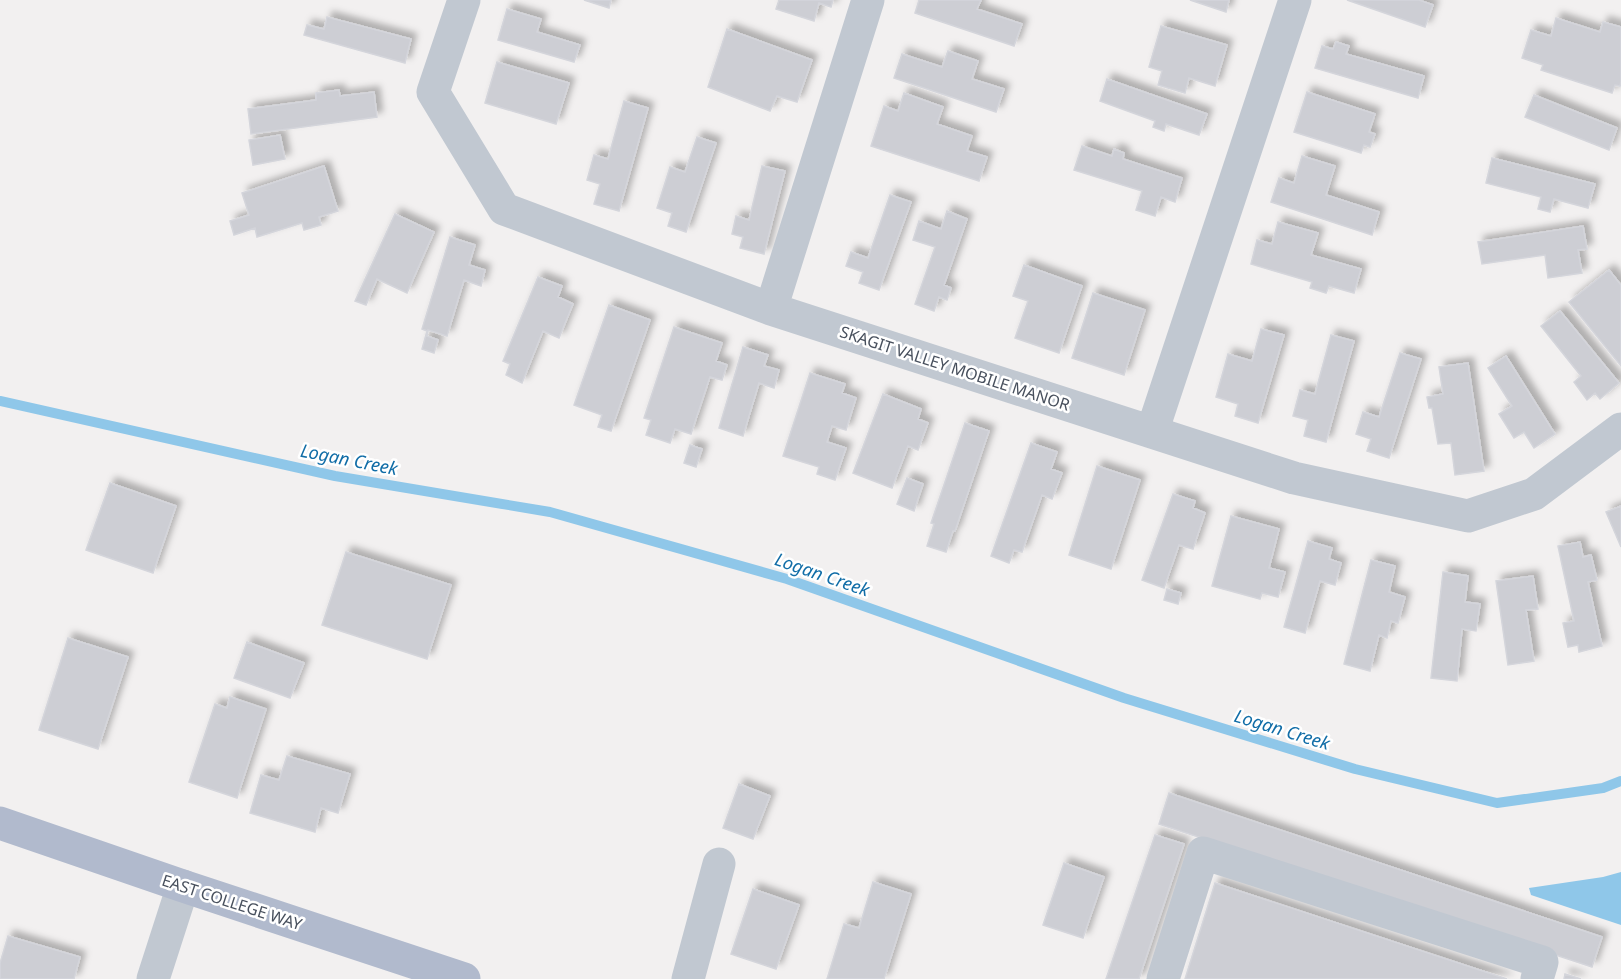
<svg xmlns="http://www.w3.org/2000/svg" width="1621" height="979" viewBox="0 0 1621 979" font-family="'Noto Sans',sans-serif">
	<style>
		.water { fill: #8fc7e9 }
		.lines { fill: none; stroke-linecap: round; stroke-linejoin: round }
		.stream { stroke: #8fc7e9; stroke-width: 10 }
		.building { fill: #cdced4; stroke: #d4d5db; stroke-width: 1.5; filter: url(#shadow) }
		.minor { stroke: #c1c8d1; stroke-width: 33 }
		.major { stroke: #b1bacd; stroke-width: 33 }
		.labels { text-anchor: middle; stroke-width: 5; stroke-linejoin: round; paint-order: stroke }
		.street-label { font-size: 16px; fill: #48505d; stroke: #fff }
		.water-label { font-size: 18px; font-style: italic; fill: #116da7; stroke: #fff }
	</style>
	<defs>
		<filter id="shadow"><feDropShadow dx="5.5" dy="-5.5" stdDeviation="3" flood-color="#0004"/></filter>
	</defs>
	<rect width="100%" height="100%" fill="#f2f0f0"/>
	<path class="water" d="M1621,872V925L1531,895L1529,888L1603,877Z"/>
	<g class="lines">
		<path class="stream" d="M0,401L335,476L550,512L787,579L1124,698L1355,769L1497,803L1603,788L1621,781"/>
	</g>
	<path class="building" d="M584,0H611L609,8Z
		M779,0H833L831,7L819,3L814,21L776,9Z
		M919,0H981L977,9L1022,24L1014,46L915,13Z
		M1190,0H1229L1226,12Z
		M1347,0H1419L1433,5L1425,27Z
		M507,9L541,19L537,32L580,45L574,62L498,40Z
		M327,17L411,39L405,63L304,35L307,25L324,29Z
		M1556,18L1600,32L1603,22L1621,27V82L1620,86L1615,85L1612,93L1541,70L1543,65L1522,58L1531,30L1551,36Z
		M1161,26L1227,45L1215,86L1189,78L1185,93L1158,85L1162,71L1149,67Z
		M727,29L812,60L797,102L777,96L770,111L708,87Z
		M1336,42L1349,46L1346,54L1424,76L1418,98L1315,68L1322,46L1333,49Z
		M948,51L978,61L972,79L1004,89L996,112L894,78L902,54L942,67Z
		M497,62L569,83L556,124L485,103Z
		M1107,79L1207,114L1199,135L1166,124L1164,131L1153,127L1155,121L1100,101Z
		M339,90L340,96L374,92L377,117L251,134L248,109L316,100V93Z
		M1307,92L1375,114L1369,132L1375,134L1370,147L1364,145L1361,153L1294,132Z
		M904,93L943,107L937,124L972,136L967,151L987,157L979,181L871,146L884,106L898,111Z
		M1534,95L1617,128L1609,150L1525,117Z
		M624,101L648,108L619,211L594,204L600,184L587,180L594,155L608,159Z
		M280,135L285,159L253,165L249,140Z
		M697,137L716,143L686,232L668,226L672,213L657,208L670,167L685,172Z
		M1082,146L1112,156L1114,149L1124,153L1123,159L1182,178L1175,202L1161,197L1155,216L1136,210L1142,191L1074,170Z
		M1302,156L1335,166L1326,195L1379,212L1372,235L1271,202L1279,178L1294,183Z
		M1492,158L1595,184L1588,208L1554,199L1550,212L1538,209L1541,197L1486,183Z
		M324,166L338,211L319,217L321,225L304,230L302,223L257,237L255,228L234,235L230,221L249,215L242,193Z
		M762,166L785,171L764,254L740,248L743,237L732,234L736,216L749,220Z
		M890,195L911,202L879,290L859,283L863,272L846,266L851,252L868,258Z
		M947,211L967,219L944,285L951,288L947,300L939,297L934,311L915,304L935,247L913,240L919,221L941,229Z
		M395,214L434,232L407,293L377,279L366,305L355,301Z
		M1278,222L1318,233L1311,255L1361,269L1354,293L1329,286L1326,293L1310,288L1312,282L1251,264L1257,240L1272,244Z
		M1583,226L1587,249L1578,250L1582,273L1548,278L1545,255L1482,264L1478,242Z
		M450,237L475,245L469,265L485,270L481,286L464,280L447,336L428,330L427,336L438,340L434,353L422,349L427,331L422,329Z
		M1024,265L1082,286L1059,353L1015,338L1028,301L1013,296Z
		M1609,270L1621,285V366L1569,302Z
		M538,277L562,286L558,297L573,304L559,338L543,331L522,383L506,375L510,364L503,361Z
		M1093,293L1145,310L1124,375L1072,358Z
		M609,305L650,320L611,431L598,427L602,415L574,405Z
		M1560,311L1619,383L1600,399L1595,393L1587,400L1574,382L1581,376L1541,326Z
		M674,327L722,343L716,361L727,365L722,380L710,377L691,434L675,429L670,443L646,435L651,420L644,418Z
		M1261,329L1284,335L1258,423L1235,416L1238,404L1216,397L1228,354L1252,361Z
		M1331,335L1354,341L1326,442L1304,436L1308,420L1293,416L1300,390L1315,394Z
		M743,347L768,355L764,366L779,370L774,388L759,383L743,436L719,428Z
		M1400,353L1421,359L1389,458L1367,451L1371,439L1356,434L1363,412L1379,417Z
		M1506,356L1555,434L1534,448L1524,432L1514,438L1499,414L1512,406L1488,368Z
		M1468,363L1484,471L1455,475L1451,443L1438,444L1432,408H1429L1427,397L1443,394L1439,367Z
		M810,373L845,384L842,393L856,398L846,430L832,426L827,442L846,448L835,480L817,474L819,467L783,456Z
		M883,394L921,409L918,419L928,423L918,450L908,446L892,488L853,473Z
		M965,423L989,431L955,531H953L946,552L927,546L934,524L931,523Z
		M1031,443L1057,452L1051,469L1062,473L1052,499L1042,495L1022,552L1014,550L1009,563L991,556Z
		M690,445L702,449L696,467L684,463Z
		M1097,466L1140,480L1111,569L1069,555Z
		M907,478L923,484L914,511L897,504Z
		M110,483L176,506L153,573L86,550Z
		M1173,494L1195,501L1193,508L1205,513L1193,549L1179,545L1164,588L1142,580Z
		M1621,506V547L1606,512Z
		M1231,516L1279,529L1269,568L1285,572L1278,597L1262,593L1260,599L1212,586Z
		M1308,541L1332,548L1329,559L1341,563L1335,585L1320,581L1305,633L1284,627Z
		M1580,542L1583,557L1591,555L1597,580L1588,582L1602,646L1579,652L1578,645L1568,647L1563,623L1574,621L1558,546Z
		M346,552L451,585L427,659L322,625Z
		M1371,560L1395,566L1389,592L1405,597L1398,623L1391,621L1387,638L1379,635L1370,671L1344,664Z
		M1443,572L1468,576L1465,602L1480,604L1476,631L1462,629L1457,681L1431,678Z
		M1533,576L1538,609L1526,610L1534,661L1508,665L1496,581Z
		M1167,589L1181,593L1178,604L1164,600Z
		M68,638L128,657L98,749L39,730Z
		M247,642L304,663L290,698L234,678Z
		M230,697L266,709L237,798L189,782L215,704L227,708Z
		M287,756L350,774L338,813L321,808L315,832L250,813L261,775L279,780Z
		M739,784L770,796L753,839L723,828Z
		M1169,793L1602,937L1592,967L1159,824Z
		M1155,835L1184,844L1139,979H1106Z
		M1064,863L1104,877L1083,938L1043,925Z
		M873,882L911,894L884,979H827L844,924L859,928Z
		M1215,883L1507,979H1185Z
		M753,889L799,905L776,969L731,954Z
		M8,936L80,957L74,979H0V963Z
		M1565,974L1581,979H1564Z"/>
	<g class="lines">
		<path class="minor" d="M464,0L433,92L504,209L771,309L1294,478L1468,516L1534,494L1621,429
			M771,309L868,0
			M1152,432L1295,0
			M153,979L183,886
			M688,979L719,864
			M1163,979L1203,853L1542,962L1537,979"/>
		<path class="major" d="M0,823L183,886L464,979"/>
	</g>
	<g class="labels">
		<g class="street-label">
			<text transform="translate(955 368) rotate(18)" y="6">SKAGIT VALLEY MOBILE MANOR</text>
			<text transform="translate(232 902) rotate(18)" y="6">EAST COLLEGE WAY</text>
		</g>
		<g class="water-label">
			<text transform="translate(349 460) rotate(11)" y="6">Logan Creek</text>
			<text transform="translate(822 575) rotate(19)" y="6">Logan Creek</text>
			<text transform="translate(1282 730) rotate(17)" y="6">Logan Creek</text>
		</g>
	</g>
</svg>
